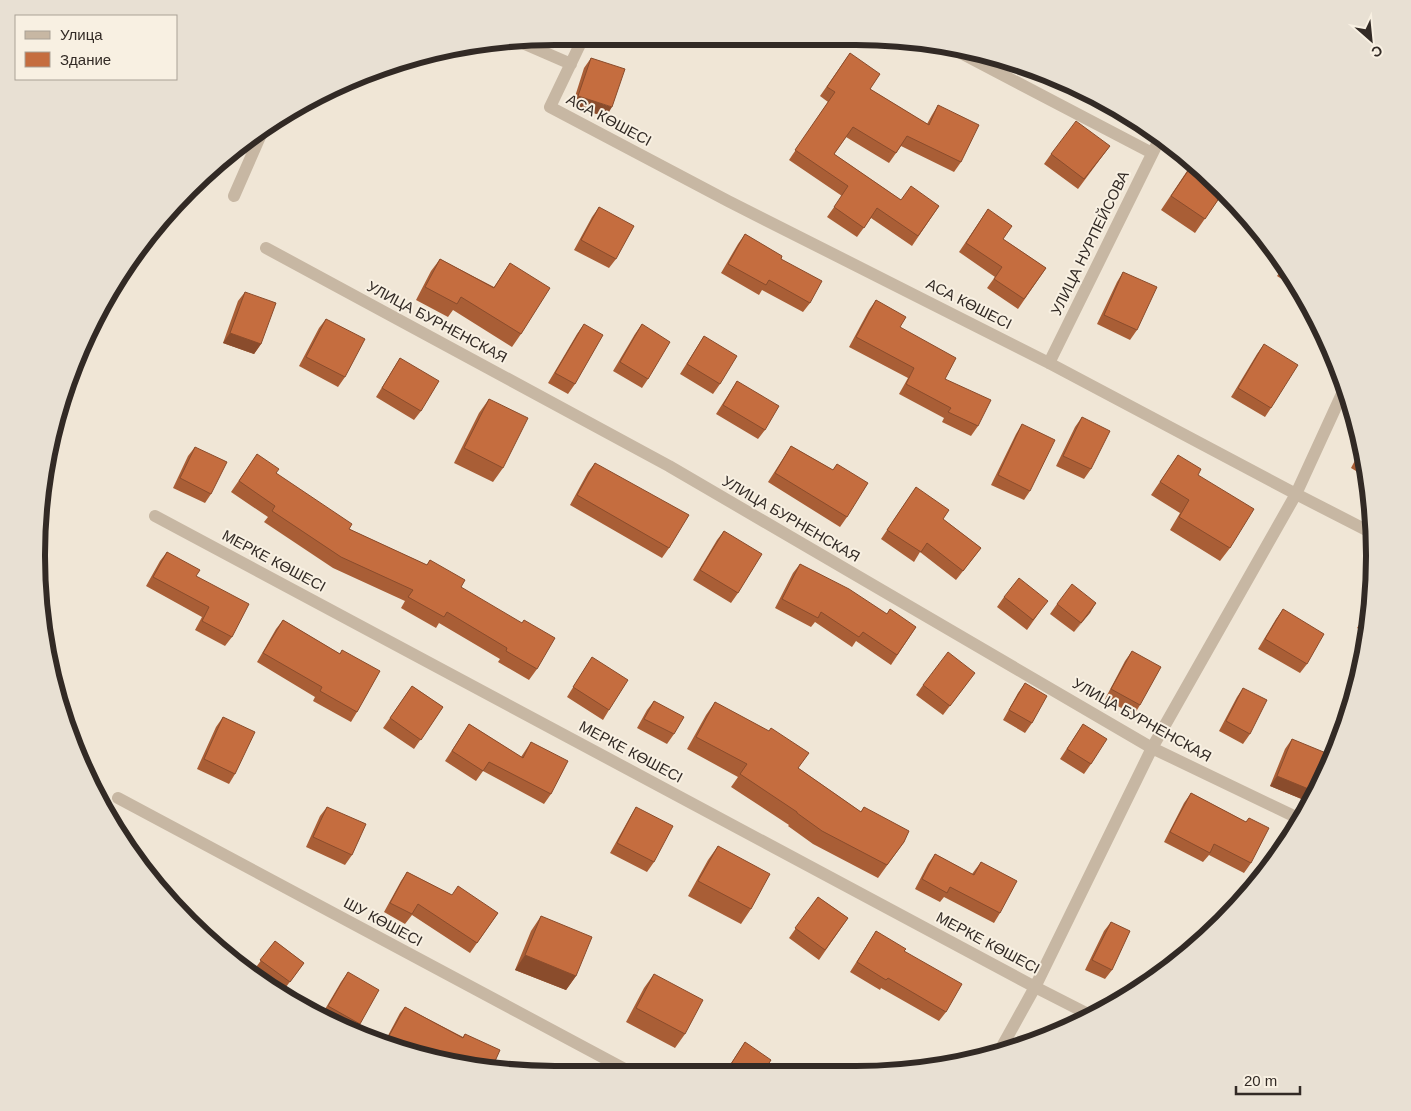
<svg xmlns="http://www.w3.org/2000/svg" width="1411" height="1111" viewBox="0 0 1411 1111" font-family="Helvetica,sans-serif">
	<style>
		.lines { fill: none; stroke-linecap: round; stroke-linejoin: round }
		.minor { stroke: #c7b7a3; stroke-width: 12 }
		.wall { fill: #a95e36 }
		.shaded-wall { fill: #8a4c2c }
		.building { fill: #c56d3f; stroke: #8a4c2c }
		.labels { text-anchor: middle; stroke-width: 4; stroke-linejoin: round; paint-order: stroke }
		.street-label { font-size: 15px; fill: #322a25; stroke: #f8f0e2 }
		.rim { fill: none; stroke: #322a25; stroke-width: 6 }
	</style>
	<rect width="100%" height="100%" fill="#f0e6d6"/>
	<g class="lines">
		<path class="minor" d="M584,36L550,107L728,201L1049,363L1296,494L1372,533
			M518,41L571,64
			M957,51L1152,153
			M234,196L262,132
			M266,248L669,466L1152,748L1300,819
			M1049,363L1160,138
			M155,516L1035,987L1092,1016
			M118,798L634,1074
			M999,1052L1035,987L1152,748L1296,494L1346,385"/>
	</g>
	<path class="wall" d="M850,53L870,89L927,124L932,115L938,105L961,162L954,172L901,146L889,163L846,137L834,154L901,200L939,206L912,246L871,218L857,237L827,217L842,196L789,160L828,102L820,96Z
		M591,58L606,117L572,106L584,68Z
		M1110,146L1078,189L1044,164L1051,154Z
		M1193,162L1224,191L1195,233L1161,210Z
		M599,207L616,259L609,268L574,250L592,217Z
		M988,209L1003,239L1046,268L1018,309L987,288L995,277L959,252Z
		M745,234L781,259L810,303L803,312L762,290L759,295L721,273L738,244Z
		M440,259L494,287L510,263L521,334L512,347L453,310L448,317L416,300L431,271Z
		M1284,266L1302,292L1277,276Z
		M1123,272L1137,330L1130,340L1097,324L1117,282Z
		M245,292L261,344L254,354L223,343L238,301Z
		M876,300L945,379L978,426L971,436L942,422L944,418L899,394L908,378L849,347L869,310Z
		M326,319L345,377L338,387L299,366L319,328Z
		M584,324L575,384L568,394L548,383L577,334Z
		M642,324L648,379L642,388L613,371L635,334Z
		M704,336L720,384L713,394L680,374Z
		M1264,344L1271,408L1265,417L1231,397L1257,354Z
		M400,358L421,411L414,420L376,397Z
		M737,381L765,430L758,439L716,414Z
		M489,399L503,468L493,482L454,463L479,413Z
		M1082,417L1091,469L1084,479L1056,466L1075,427Z
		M1022,424L1030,491L1024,500L991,485L1016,434Z
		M791,446L833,470L837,464L847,517L840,527L768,482Z
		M195,447L211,494L205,503L173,488L188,456Z
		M1361,449L1368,478L1351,468Z
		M257,454L276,473L349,529L427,565L430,560L461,587L537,669L529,680L498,662L500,659L439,623L436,628L401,608L405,601L333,568L264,522L268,517L231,492Z
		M1178,455L1230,548L1220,561L1170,530L1180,513L1151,495Z
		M595,463L669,548L662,558L570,505L588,472Z
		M916,487L943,519L981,548L956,580L920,552L914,562L881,539Z
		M724,531L738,593L731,603L693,580L717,540Z
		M167,552L196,576L232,637L225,646L195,630L202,617L146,586L160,561Z
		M800,564L887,614L916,627L891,665L856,641L852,647L815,622L811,627L775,608L793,573Z
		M1004,597L1041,610L1027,630L997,607Z
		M1096,603L1074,632L1050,614L1057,604Z
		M1371,605L1366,633L1357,628Z
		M1283,609L1307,664L1300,673L1258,649L1276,619Z
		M283,620L340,654L342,650L357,712L351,722L313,701L315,697L257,662L276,629Z
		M1132,651L1140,705L1134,715L1105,699L1125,661Z
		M592,657L609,710L603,720L567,697Z
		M968,682L943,715L916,695L923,685Z
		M1025,683L1032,723L1025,733L1003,720L1018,693Z
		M412,686L443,707L414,749L383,728Z
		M1243,688L1250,734L1243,744L1219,731L1237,697Z
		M654,701L674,734L667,744L637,728L647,710Z
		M715,702L798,768L861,812L864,807L904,842L878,878L813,844L788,826L789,825L731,787L738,777L687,749L706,715Z
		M223,717L235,774L229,784L197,769L216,727Z
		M469,724L521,757L531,742L551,794L544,804L483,771L476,781L445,761Z
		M1083,724L1091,764L1084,774L1060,759Z
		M1292,739L1311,790L1304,800L1270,786L1285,749Z
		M1191,793L1246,822L1249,818L1251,863L1244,873L1209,855L1203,862L1164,842L1184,803Z
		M327,807L352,855L345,865L306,847L320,816Z
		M636,807L654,862L647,872L610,853L630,817Z
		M718,846L751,909L741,924L688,896L708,860Z
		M935,854L972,874L981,862L1000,913L994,923L944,897L940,902L915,889L928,864Z
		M407,872L452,895L498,913L470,953L412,915L405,924L384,912L401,881Z
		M818,897L848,918L819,960L789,938Z
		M541,916L576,976L566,990L515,970L531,931Z
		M1111,922L1112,970L1105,979L1085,970L1104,931Z
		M876,931L904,951L946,1012L939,1021L881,988L880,990L850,972Z
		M275,941L304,963L283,991L254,970Z
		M348,972L360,1024L353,1033L321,1016L341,982Z
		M654,974L685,1034L675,1048L626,1022L644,988Z
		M405,1007L463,1037L465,1034L492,1068L454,1065L384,1043L400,1013Z
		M745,1042L762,1074H724Z"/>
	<path class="shaded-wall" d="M578,96L612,107L606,117L572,106Z
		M230,333L261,344L254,354L223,343Z
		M1096,603L1090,613L1074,632L1081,623Z
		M1277,776L1311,790L1304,800L1270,786Z
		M525,955L576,976L566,990L515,970Z"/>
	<path class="building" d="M850,53L880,74L870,89L929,125L938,105L979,125L961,162L907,136L896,153L853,127L834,154L901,200L911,186L939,206L918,236L877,208L864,228L834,207L848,186L795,150L835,92L827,87Z
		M591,58L625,69L612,107L578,96Z
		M1076,121L1110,146L1084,179L1051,154Z
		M1194,162L1198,165L1224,191L1205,219L1171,196Z
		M599,207L634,226L616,259L581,240Z
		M988,209L1012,226L1003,239L1046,268L1024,299L994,279L1002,267L966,243Z
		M745,234L782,256L781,259L822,281L810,303L769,280L766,285L728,264Z
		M440,259L494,288L510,263L550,288L521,334L461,297L457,304L425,287Z
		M1123,272L1157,287L1137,330L1104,315Z
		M245,292L276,303L261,344L230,333Z
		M876,300L906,317L900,327L956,358L945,379L991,400L978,426L948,412L951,408L906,384L914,368L856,337Z
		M326,319L365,339L345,377L306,357Z
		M584,324L603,335L575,384L555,373Z
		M642,324L670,342L648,379L620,362Z
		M704,336L737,356L720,384L687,364Z
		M1264,344L1298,365L1271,408L1238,388Z
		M400,358L439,381L421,411L382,388Z
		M737,381L779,406L765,430L723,405Z
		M489,399L528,418L503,468L464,448Z
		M1082,417L1110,431L1091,469L1063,456Z
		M1022,424L1055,440L1030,491L998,475Z
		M791,446L833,470L837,464L868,483L847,517L775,473Z
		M195,447L227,462L211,494L180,478Z
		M257,454L279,469L276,473L352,524L349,529L427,565L430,560L465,580L461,587L522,623L524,620L555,638L537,669L506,651L507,648L447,612L444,617L408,597L413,590L341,557L272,511L275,506L239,481Z
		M1178,455L1201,469L1198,475L1254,509L1230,548L1179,517L1189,500L1160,482Z
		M595,463L689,515L669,548L577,495Z
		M916,487L949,510L943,519L981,548L963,571L927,543L921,552L887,530Z
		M724,531L762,554L738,593L700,570Z
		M167,552L200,570L196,576L249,604L232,637L202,621L209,607L153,577Z
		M800,564L849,589L887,614L890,609L916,627L897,655L863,632L859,637L821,612L818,618L782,599Z
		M1019,578L1048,601L1033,620L1004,597Z
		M1072,584L1096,603L1081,623L1057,604Z
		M1371,607L1368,621L1364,618Z
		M1283,609L1324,634L1307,664L1265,639Z
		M283,620L340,654L342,650L380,671L357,712L320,691L322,687L263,653Z
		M1132,651L1161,667L1140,705L1111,689Z
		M948,652L975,673L950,706L923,685Z
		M592,657L628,680L609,710L573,687Z
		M1025,683L1047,696L1032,723L1009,710Z
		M412,686L443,707L421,740L390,718Z
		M1243,688L1267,700L1250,734L1226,721Z
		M654,701L684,717L674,734L644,719Z
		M715,702L769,731L771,728L809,753L798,768L861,812L864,807L909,831L904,842L887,865L822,831L797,813V812L740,774L747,764L696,737Z
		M223,717L255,732L235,774L204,759Z
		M469,724L523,758L531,742L568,761L551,794L489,762L483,771L452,751Z
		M1083,724L1107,739L1091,764L1067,749Z
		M1292,739L1326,753L1311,790L1277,776Z
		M1191,793L1246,822L1249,818L1269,828L1251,863L1214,844L1210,853L1170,832Z
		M327,807L366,824L352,855L313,837Z
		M636,807L673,826L654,862L617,843Z
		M718,846L770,874L751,909L698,881Z
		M935,854L974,875L981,862L1017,881L1000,913L950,887L947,893L922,879Z
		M407,872L452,895L458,886L498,913L477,943L418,904L412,914L390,903Z
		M818,897L848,918L825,950L795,928Z
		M541,916L592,937L576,976L525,955Z
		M1111,922L1130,931L1112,970L1092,960Z
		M193,924L238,957L235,961L192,926Z
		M876,931L906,949L904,951L962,984L946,1012L888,978L886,980L857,962Z
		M275,941L304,963L290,982L260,960Z
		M348,972L379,990L360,1024L328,1006Z
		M654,974L703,1000L685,1034L636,1008Z
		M405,1007L463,1038L465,1034L500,1050L492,1068L467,1066L434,1051L431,1058L385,1043Z
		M1049,1030L1054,1033L1045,1037Z
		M745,1042L771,1060L762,1074H746L731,1064Z"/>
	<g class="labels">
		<g class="street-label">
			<text transform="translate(609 120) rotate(28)" y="5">АСА КӨШЕСІ</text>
			<text transform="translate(1090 243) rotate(-64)" y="5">УЛИЦА НУРПЕЙСОВА</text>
			<text transform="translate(969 304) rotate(27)" y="5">АСА КӨШЕСІ</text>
			<text transform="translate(437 322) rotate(28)" y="5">УЛИЦА БУРНЕНСКАЯ</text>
			<text transform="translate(791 519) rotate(30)" y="5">УЛИЦА БУРНЕНСКАЯ</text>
			<text transform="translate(274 561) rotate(28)" y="5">МЕРКЕ КӨШЕСІ</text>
			<text transform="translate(1142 720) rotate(29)" y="5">УЛИЦА БУРНЕНСКАЯ</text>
			<text transform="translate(631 752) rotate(28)" y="5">МЕРКЕ КӨШЕСІ</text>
			<text transform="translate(383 922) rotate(28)" y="5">ШУ КӨШЕСІ</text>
			<text transform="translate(988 943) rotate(28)" y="5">МЕРКЕ КӨШЕСІ</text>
		</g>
	</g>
	<path d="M0 0H1411V1111H0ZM555 45H856A510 510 0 0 1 1366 555V556A510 510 0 0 1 856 1066H555A510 510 0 0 1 45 556V555A510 510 0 0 1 555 45Z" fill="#e8e0d3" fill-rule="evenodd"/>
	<path class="rim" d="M555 45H856A510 510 0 0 1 1366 555V556A510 510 0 0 1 856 1066H555A510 510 0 0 1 45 556V555A510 510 0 0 1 555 45Z"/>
	<rect x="15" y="15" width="162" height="65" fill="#f8f0e2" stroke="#a9a196"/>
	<rect x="25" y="31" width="25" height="8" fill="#c7b7a3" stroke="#a9a196"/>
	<text x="60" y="40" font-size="15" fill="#322a25">Улица</text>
	<rect x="25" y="52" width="25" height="15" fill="#c56d3f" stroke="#a9a196"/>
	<text x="60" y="65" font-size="15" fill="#322a25">Здание</text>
	<g transform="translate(1371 40) rotate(153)" stroke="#f8f0e2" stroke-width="4" paint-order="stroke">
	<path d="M0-4L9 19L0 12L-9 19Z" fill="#322a25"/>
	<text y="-8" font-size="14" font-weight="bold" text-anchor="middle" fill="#322a25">С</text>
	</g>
	<path d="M1236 1086v8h64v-8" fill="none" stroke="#322a25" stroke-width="2.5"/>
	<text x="1244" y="1086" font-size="15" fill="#322a25" stroke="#f8f0e2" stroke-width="4" paint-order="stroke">20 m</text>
</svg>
